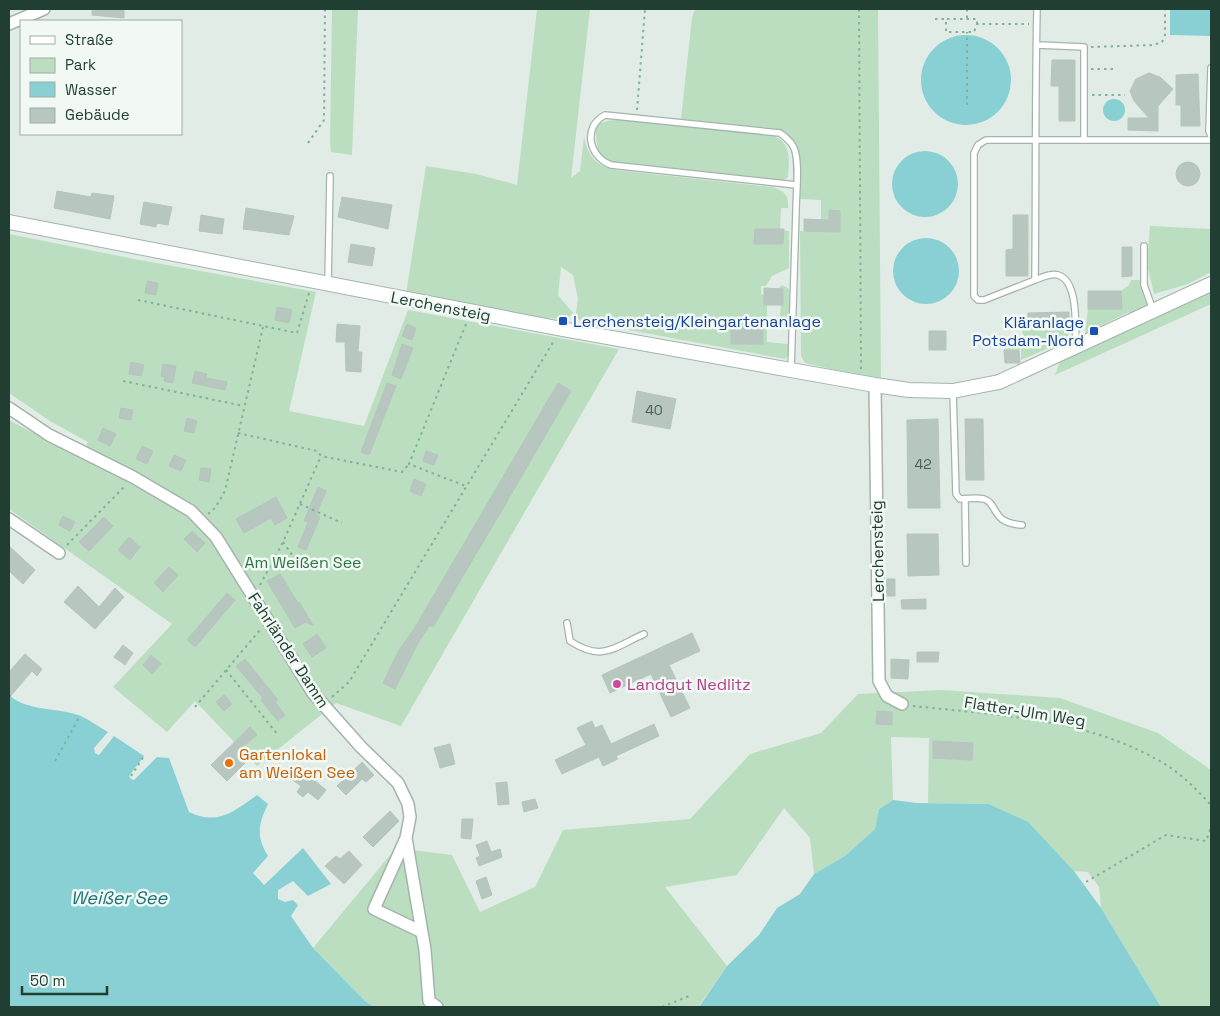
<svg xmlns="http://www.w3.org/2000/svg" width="1220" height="1016" viewBox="0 0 1220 1016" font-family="'Space Grotesk',sans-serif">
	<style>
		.green { fill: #badebf; fill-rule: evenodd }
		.water { fill: #88d0d3 }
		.building { fill: #b7c7bf; stroke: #b4c6bc }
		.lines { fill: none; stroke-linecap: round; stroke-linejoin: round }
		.service-casing { stroke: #a4b4ad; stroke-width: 8 }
		.minor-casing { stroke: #a4b4ad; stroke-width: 14 }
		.tertiary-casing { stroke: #a4b4ad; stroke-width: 16 }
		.path { stroke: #81b19c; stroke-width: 2; stroke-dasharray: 2.5 4; stroke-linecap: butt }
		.service { stroke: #fff; stroke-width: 5.5 }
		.minor { stroke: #fff; stroke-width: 11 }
		.tertiary { stroke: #fff; stroke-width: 14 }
		.transit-dot { fill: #1a4fb4; stroke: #f2f9f5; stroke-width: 2 }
		.hotel-dot { fill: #d1479c; stroke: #f2f9f5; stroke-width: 2 }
		.food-dot { fill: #e8710a; stroke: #f2f9f5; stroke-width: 2 }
		.labels { text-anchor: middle; stroke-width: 5; stroke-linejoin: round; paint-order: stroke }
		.number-label { font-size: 14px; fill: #466056 }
		.street-label { font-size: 16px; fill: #213e33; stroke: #f2f9f5 }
		.transit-label { font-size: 16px; fill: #164399; stroke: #f2f9f5; text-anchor: start }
		.park-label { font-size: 16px; fill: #2a763f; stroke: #f2f9f5 }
		.hotel-label { font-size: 16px; fill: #b23c85; stroke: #f2f9f5; text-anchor: start }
		.food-label { font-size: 16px; fill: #c56008; stroke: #f2f9f5; text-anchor: start }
		.water-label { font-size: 18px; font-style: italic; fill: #1a767b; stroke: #f2f9f5 }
	</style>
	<rect width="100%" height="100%" fill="#e2ece6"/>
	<path class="green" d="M332,9H358L352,155L331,152L330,141Z
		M537,9H590L571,178L580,171L584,137C589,157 595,165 615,170L772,187C784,191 789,194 788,208H781L780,230L789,231V268L772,276L766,286H761V294L764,295V305H767V342L788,344V355L785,359L580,321L573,313L567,319L543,318L406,294L426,166L476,174L517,185ZM561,267L573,275L578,299L576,313H573L558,295Z
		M695,9H878L881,378L857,375L805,363L801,356L800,231H825V220L821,219V200L800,199C800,173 807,139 776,129L681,119L692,18Z
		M617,119L774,136C792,144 789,160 788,177L784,180L608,161L598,153L595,128L600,123Z
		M1150,226L1211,229V272L1188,284L1154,294L1147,264Z
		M9,234L134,259L316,292L289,411L364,426L408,310L619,349L401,726L336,703L257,766L195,701L167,732L113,687L172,624L9,509V420L80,458L88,442L50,421L9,393Z
		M1131,280H1140L1148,307L1130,315L1129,312L1085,333L1088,309H1121V291L1129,285Z
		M782,285L789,289L790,321L785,324L779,322L783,289H778Z
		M1211,289V304L1055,375L1061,359Z
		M1028,322V327H1071L1067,340L1021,360V349L1004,350L1023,343L1025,338L1022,332Z
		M942,690L1060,698L1158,733L1211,770V1007H1161L1101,908L1099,887L1088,872L1074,871L1028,823L989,804L928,803L929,738L891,737L893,800L879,809L875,829L845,856L814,874L810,838L784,808L737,875L665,887L727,966L698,1007H374L365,1001L313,948L396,848L452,855L480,912L535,887L563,830L690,819L750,754L821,733L858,694Z"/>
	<path class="water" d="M1170,9H1211V36L1170,35Z
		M921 80a45 45 0 1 1 90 0a45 45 0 1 1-90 0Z
		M1103 110a11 11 0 1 1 22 0a11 11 0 1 1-22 0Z
		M892 184a33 33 0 1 1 66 0a33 33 0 1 1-66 0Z
		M893 271a33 33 0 1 1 66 0a33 33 0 1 1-66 0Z
		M9,695C28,712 58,707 81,716C90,720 99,727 108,732L94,748L95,753L99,755L114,736L144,756L129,776L131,779L134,780L157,757L169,758L189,812C218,826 234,811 257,795L268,804C258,825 256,836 268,856L253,873L264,885L303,848L331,884L308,896L293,881L278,890V899L285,902L293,900L298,905L291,916L313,948L365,1001L374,1007H9Z
		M893,800L917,803L989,804L1028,822L1074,871L1101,908L1161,1007H699L727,966L759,935L777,908L800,894L814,874L845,856L875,829L879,809Z"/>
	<path class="building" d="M92,9H124V18L92,15Z
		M1052,60H1075V121H1059V86H1051Z
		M1149,73L1160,77L1173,89L1158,106V131L1128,130V118H1149L1134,101L1130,91L1136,79Z
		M1198,74L1200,126H1181V105H1176V75Z
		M1176 174a12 12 0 1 1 24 0a12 12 0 1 1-24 0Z
		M57,191L91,197L92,193L114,196L110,219L54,208Z
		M342,197L392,205L388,229L338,217Z
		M144,202L172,207L168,225L157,223L156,227L140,224Z
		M246,208L294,216L289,235L243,229Z
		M829,210L840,211V232L804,231V219L829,220Z
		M201,215L224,219L222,234L199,231Z
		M1013,215H1028V276H1006V250L1013,249Z
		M755,229H784L783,244H754Z
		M351,244L375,248L372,266L348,262Z
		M1122,247H1132V276L1122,277Z
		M147,281L158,283L156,295L145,293Z
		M764,288L783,289V305H764Z
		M1088,291H1121L1122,309H1088Z
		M277,307L292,310L289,323L275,320Z
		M1069,312V327H1028V313Z
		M337,324L360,326L358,352H362L361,372L346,371L345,342H336Z
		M407,324L416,328L412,340L402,336Z
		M731,328H763V344H731Z
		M929,331H946V350H929Z
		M402,344L413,348L401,379L392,375Z
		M1004,350H1019L1020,363H1005Z
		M131,362L144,365L141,376L129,374Z
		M163,364L176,366L173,383L164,381L165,377L161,376Z
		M195,371L207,374L206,378L227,382L225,390L192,383Z
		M387,383L396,386L369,455L361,452Z
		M558,383L571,391L505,505L433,627L430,625L418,643L395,689L383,683L399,650L414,629Z
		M637,391L676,399L670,429L632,422Z
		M121,408L133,410L131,420L119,418Z
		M187,418L197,421L194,433L184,431Z
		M938,419L940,508H908L907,420Z
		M965,419H983L984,480H966Z
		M103,428L116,434L110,446L98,440Z
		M142,446L153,451L147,464L136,459Z
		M426,451L438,455L434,465L423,461Z
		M174,455L186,460L181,471L169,466Z
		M201,468L211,469L209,482L199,480Z
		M414,479L426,484L421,496L410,491Z
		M318,487L326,491L316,515L320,517L306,550L298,547L308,522L304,521Z
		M276,497L287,518L275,525L271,518L244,533L236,519Z
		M63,516L75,522L70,531L59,525Z
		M104,517L113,526L89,551L79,542Z
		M192,531L205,543L197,552L184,539Z
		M907,534H938L939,575L908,576Z
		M129,537L140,547L130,560L118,550Z
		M9,546L35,570L23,584L9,571Z
		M169,567L178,575L163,592L154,583Z
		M280,574L298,603L299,602L313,625L305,622L295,628L267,581Z
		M887,579H895V596H886Z
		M78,586L99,607L115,588L124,597L95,629L64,602Z
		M227,593L235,600L195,647L187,640Z
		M926,599V609H902L901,600Z
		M692,633L700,651L669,665L690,708L671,717L651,674L610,693L602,675Z
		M317,634L326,648L312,657L303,644Z
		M123,645L133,653L125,665L114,657Z
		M917,652H939L938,662H917Z
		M25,654L42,669L37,676L32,671L9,698V672Z
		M151,655L161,664L152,674L143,665Z
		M245,659L278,700L275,702L285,715L278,721L261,700L263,698L236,666Z
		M891,659L909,660L908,679L891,678Z
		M224,695L232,704L224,711L216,702Z
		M877,711L892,712V725L876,724Z
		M592,721L595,728L602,725L611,744L654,724L659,736L616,756L618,759L603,766L599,757L562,774L555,760L586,745L577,728Z
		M250,727L257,735L237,751L247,761L227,781L211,765Z
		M933,741L973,743L972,760L933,758Z
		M450,744L455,764L440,768L434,748Z
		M362,762L374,775L366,782L362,779L346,795L337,786Z
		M296,765L326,790L318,800L308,792L303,797L297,792L301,786L287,776Z
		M507,782L509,804L498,805L496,783Z
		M535,799L538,808L524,812L522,802Z
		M390,811L399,821L373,847L363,837Z
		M462,819H473L471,839L461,838Z
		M487,841L491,852L500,849L502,857L479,866L476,858L480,856L476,845Z
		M349,851L362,865L344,884L325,866L336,856L340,859Z
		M486,877L492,895L482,899L476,881Z"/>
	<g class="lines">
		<g class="service-casing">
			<path id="service" d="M1037,9C1035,99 1036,189 1035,280L984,300H978L974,296V153L978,145L986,140H1211
				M1038,45L1084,47V140
				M1211,68L1209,131L1211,136
				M1144,246V285L1153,310
				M1035,280C1043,277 1051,273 1058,275C1079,281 1075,328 1076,345
				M328,284L330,176
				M791,370L796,211C796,194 800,162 794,148C791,141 786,138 780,133L605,115C582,127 589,157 611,165L796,185
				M953,391L956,494L960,499C967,499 977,497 984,499C999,504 990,523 1022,525
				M965,499L966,563
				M567,623L570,641C602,662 613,648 644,634"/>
		</g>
		<g class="minor-casing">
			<path id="minor" d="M9,24L44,9
				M875,385L879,681L887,696L902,704
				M9,408L49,435L133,477L191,511L216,537L313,693L361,747L398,783L408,804L410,817L406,838L374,909L422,932
				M9,519L59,553
				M406,838L425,950L429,1001L437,1007"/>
		</g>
		<g class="tertiary-casing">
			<path id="tertiary" d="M9,222L562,329L875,385L909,390L953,391L999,382L1211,284"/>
		</g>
		<path class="path" d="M859,9L861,369
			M967,9V19
			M935,19H946
			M977,24V19H946V32H974L977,24H1029
			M1091,47L1154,45L1162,42L1165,35V9
			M1091,69H1113
			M1092,95H1125
			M967,105V32
			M637,110L645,9
			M308,143L324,120L325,9
			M138,300L297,333L309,293
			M466,324L409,464L468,487
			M123,381L244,406
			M238,433L317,451L321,456L402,472L409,464
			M300,504L342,523
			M208,514L215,508L225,491L263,327
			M283,542L302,569
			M67,545L125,486
			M260,585L283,542L321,456
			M226,670L278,735
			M9,697L13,693
			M332,697L349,682L555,339
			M913,706C995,715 1083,718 1156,759C1178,770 1195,788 1211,805
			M195,707L260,630
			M55,761L80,716
			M131,776L144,756
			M1086,882L1166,835L1206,841L1211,827
			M662,1007L689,996"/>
		<use href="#service" class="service"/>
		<use href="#minor" class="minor"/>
		<use href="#tertiary" class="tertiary"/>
	</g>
	<g class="transit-dot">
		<rect x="558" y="316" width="10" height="10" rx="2.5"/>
		<rect x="1089" y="326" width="10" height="10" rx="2.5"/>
	</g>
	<circle class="hotel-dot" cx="617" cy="684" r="5"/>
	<circle class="food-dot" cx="229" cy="763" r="5"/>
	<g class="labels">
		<g class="number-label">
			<text x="654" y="415">40</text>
			<text x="923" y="469">42</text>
		</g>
		<g class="street-label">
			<text transform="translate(441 306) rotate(11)" y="6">Lerchensteig</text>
			<text transform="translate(877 551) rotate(-91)" y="6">Lerchensteig</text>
			<text transform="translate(289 650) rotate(57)" y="6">Fahrländer Damm</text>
			<text transform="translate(1025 711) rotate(9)" y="6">Flatter-Ulm Weg</text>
		</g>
		<g class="transit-label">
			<text x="573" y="327">Lerchensteig/Kleingartenanlage</text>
			<text x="1084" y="328" text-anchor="end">Kläranlage<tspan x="1084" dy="18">Potsdam-Nord</tspan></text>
		</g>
		<g class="park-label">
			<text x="303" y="568">Am Weißen See</text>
		</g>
		<g class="hotel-label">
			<text x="627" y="690">Landgut Nedlitz</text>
		</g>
		<g class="food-label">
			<text x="239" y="760">Gartenlokal<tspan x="239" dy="18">am Weißen See</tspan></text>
		</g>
		<g class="water-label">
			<text x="119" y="904">Weißer See</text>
		</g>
	</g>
	<rect width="1220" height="1016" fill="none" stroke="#213e33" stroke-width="20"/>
	<rect x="20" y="20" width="162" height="115" fill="#f2f9f5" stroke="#9eaea7"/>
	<rect x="30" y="36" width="25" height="8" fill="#ffffff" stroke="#9eaea7"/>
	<text x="65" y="45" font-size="15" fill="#213e33">Straße</text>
	<rect x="30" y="58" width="25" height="15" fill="#badebf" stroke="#9eaea7"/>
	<text x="65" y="70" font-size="15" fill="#213e33">Park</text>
	<rect x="30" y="82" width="25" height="15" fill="#88d0d3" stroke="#9eaea7"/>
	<text x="65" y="95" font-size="15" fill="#213e33">Wasser</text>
	<rect x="30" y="108" width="25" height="15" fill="#b7c7bf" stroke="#9eaea7"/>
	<text x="65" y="120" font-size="15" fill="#213e33">Gebäude</text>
	<path d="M22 986v8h85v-8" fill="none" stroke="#213e33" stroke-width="2.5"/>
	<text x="30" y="986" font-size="15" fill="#213e33" stroke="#f2f9f5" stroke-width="4" paint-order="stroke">50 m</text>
</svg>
